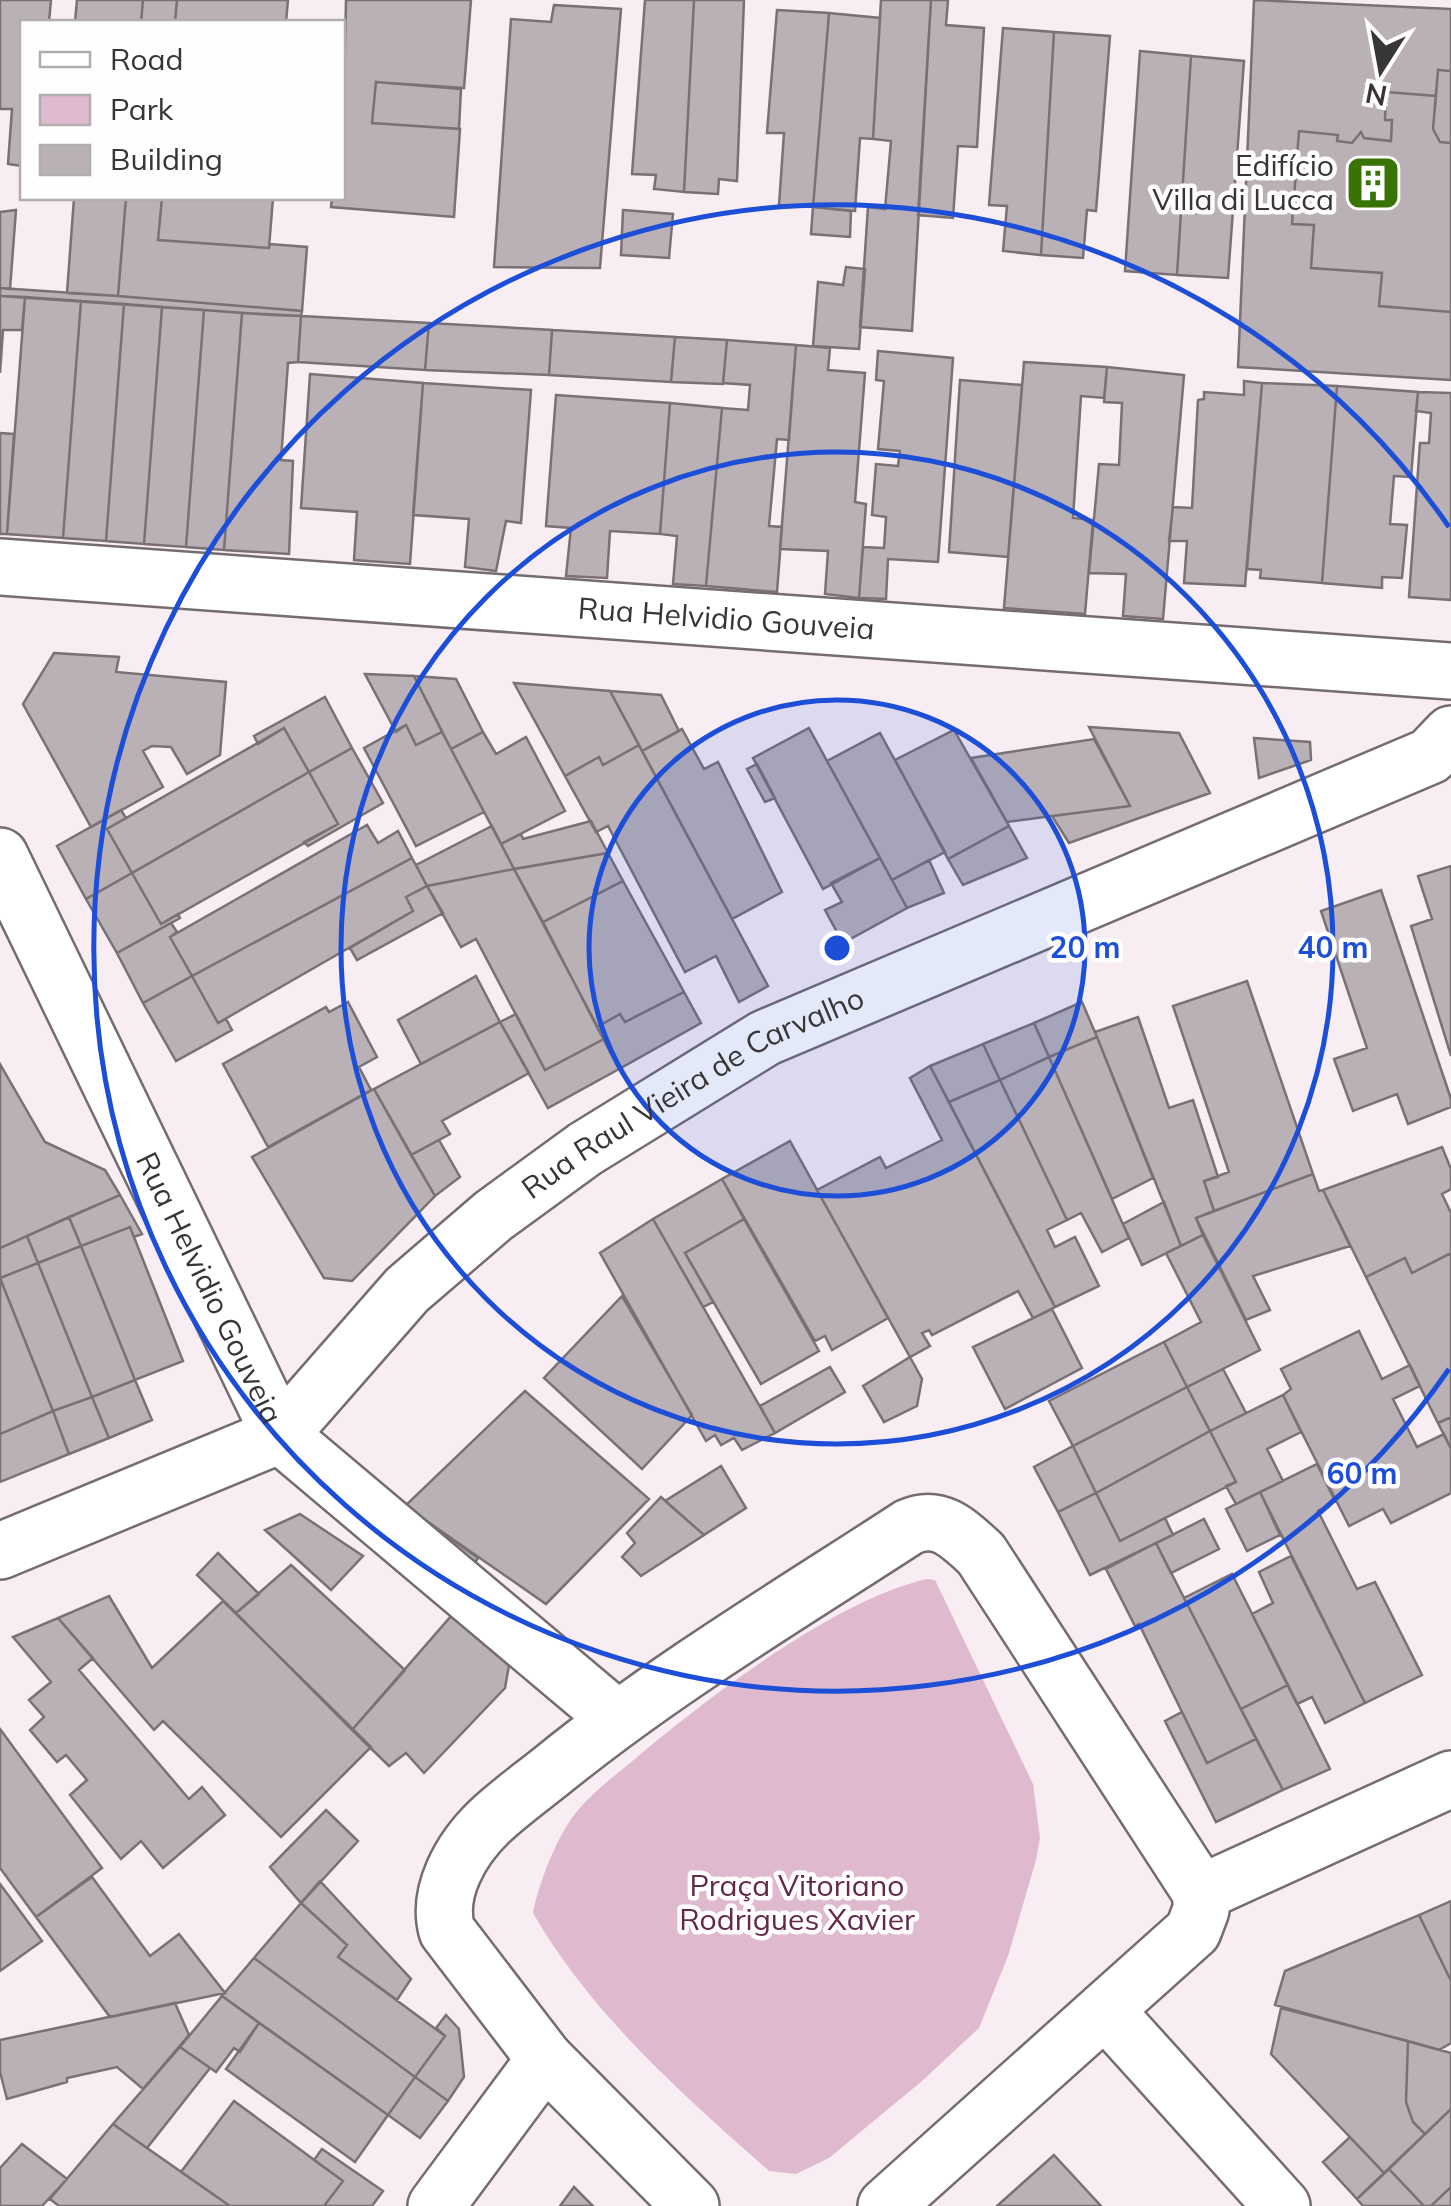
<svg xmlns="http://www.w3.org/2000/svg" width="1451" height="2206" viewBox="0 0 1451 2206" font-family="Mulish,sans-serif">
	<style>
		.green { fill: #dfb9cd }
		.building { fill: #b9b1b5; stroke: #797175; stroke-width: 2.5 }
		.lines { fill: none; stroke-linecap: round; stroke-linejoin: round }
		.minor-casing { stroke: #746c70; stroke-width: 60 }
		.minor { stroke: #fff; stroke-width: 55 }
		.ring { fill: none; stroke: #1d4ed8; stroke-width: 5 }
		.labels { text-anchor: middle; stroke-width: 9; stroke-linejoin: round; paint-order: stroke }
		.poi-label { font-size: 30px; fill: #383537; stroke: #fffdfe; text-anchor: end }
		.street-label { font-size: 30px; fill: #383537; stroke: #fffdfe }
		.park-label { font-size: 30px; fill: #62294b; stroke: #fffdfe }
		.centre { fill: #1d4ed8; stroke: #fffdfe; stroke-width: 5 }
		.ring-label { font-size: 30px; text-anchor: middle; font-weight: bold; fill: #1d4ed8; stroke: #fffdfe; stroke-width: 9; stroke-linejoin: round; paint-order: stroke }
	</style>
	<rect width="100%" height="100%" fill="#f7edf2"/>
	<path class="green" d="M927,1579L935,1580L1033,1784L1040,1838L1036,1860L1008,1956L979,2028L922,2081L829,2158L796,2174L769,2171C683,2095 591,2014 533,1913C539,1882 558,1833 579,1809C597,1788 621,1771 642,1753C713,1694 837,1599 927,1579Z"/>
	<path class="building" d="M0,0H51L49,22H22V166L8,164L12,109H0Z
		M77,0H143L141,22H75Z
		M143,0H177L175,22H141Z
		M177,0H288L286,22H175Z
		M346,0H471L464,88L376,82L372,123L460,129L454,217L331,207L332,198H342Z
		M645,0H694L684,192L654,189L656,175L632,174Z
		M694,0H744L737,181L719,179L718,194L684,192Z
		M881,0H931L912,331L860,327L868,207L885,209L891,141L873,139Z
		M931,0H948L946,25L984,28L977,147L958,146L953,218L918,215Z
		M1254,0L1451,9V71L1438,70L1436,96L1386,92L1385,120H1392L1391,141L1364,138L1361,132L1352,143L1337,141L1338,135L1299,131L1292,224L1314,225L1311,268L1382,273L1379,306L1451,312V380L1238,367Z
		M554,5L621,9L600,268L494,267L511,19L551,22Z
		M777,10L829,13L813,207L779,205L784,133H767Z
		M829,13L880,18L873,139L860,138L855,211L813,207Z
		M1003,28L1054,32L1041,255L1003,251L1007,206L989,205Z
		M1054,32L1110,36L1096,211L1087,210L1083,258L1041,255Z
		M1140,51L1191,56L1177,275L1125,271Z
		M1191,56L1244,61L1228,278L1177,275Z
		M1438,70L1451,71V143L1440,142L1433,129Z
		M376,82L461,89L459,129L372,123Z
		M1386,92L1436,96L1433,129L1440,142L1451,143V312L1379,306L1382,273L1311,268L1314,225L1292,224L1299,131L1338,135L1337,141L1352,143L1361,132L1364,138L1391,141L1392,120H1385Z
		M74,198H126L118,296L67,293Z
		M126,198H162L158,240L269,248L270,244L307,247L302,311L118,296Z
		M162,198H273L269,248L158,240Z
		M813,207L851,211L850,237L811,234Z
		M16,210L10,289L0,288V212Z
		M623,210L673,214L669,258L621,255Z
		M846,267L865,269L859,349L813,346L818,282L843,285Z
		M0,288L118,296L302,311L301,316L273,315L0,296Z
		M0,296L25,297L22,330H3L0,373Z
		M25,297L81,301L63,538L7,534Z
		M81,301L124,304L106,541L63,538Z
		M124,304L162,307L144,544L106,541Z
		M162,307L204,310L186,547L144,544Z
		M204,310L242,313L224,550L186,547Z
		M242,313L301,316L298,362L288,363L281,460L293,461L289,554L224,550Z
		M301,316L429,323L425,370L298,362Z
		M429,323L552,330L549,375L425,370Z
		M552,330L675,337L671,382L549,375Z
		M675,337L727,340L723,384L671,382Z
		M727,340L796,345L789,440L777,439L769,526L782,527L777,592L706,586L722,408L748,410L750,385L723,383Z
		M796,345L830,348L828,370L865,373L855,502L866,504L859,598L825,594L828,551L780,549Z
		M878,351L953,358L938,562L888,559L886,599L859,598L863,547L884,548L886,517L872,515L876,464L898,466L900,451L878,449L884,381L876,380Z
		M1024,362L1107,367L1104,398L1081,396L1073,518L1093,520L1085,614L1004,608Z
		M1107,367L1184,375L1163,619L1123,616L1126,574L1089,573L1099,464L1119,465L1122,403L1104,402Z
		M310,374L423,383L410,564L354,560L357,512L301,508Z
		M960,380L1022,385L1008,557L949,552Z
		M1244,381L1262,383L1245,586L1184,583L1187,541H1169L1173,507L1192,508L1198,400L1204,399V392L1244,395Z
		M423,383L531,390L521,523L506,521L496,571L465,567L469,519L413,515Z
		M1262,383L1337,386L1322,583L1260,578L1261,570L1247,569Z
		M1337,386L1418,392L1411,477L1394,476L1390,524L1407,525L1402,578L1382,577V588L1322,583Z
		M1418,392L1451,393V600L1409,597L1420,443H1429L1431,413L1416,411Z
		M556,395L670,403L660,534L610,531L607,578L566,576L571,528L546,526Z
		M670,403L722,408L706,586L673,584L677,536L660,534Z
		M0,433L14,434L7,534H0Z
		M54,653L119,657L116,672L226,682L220,755L187,774L171,747L152,746L143,751L163,787L91,827L23,704Z
		M365,674L414,676L442,732L416,745L406,725L396,732Z
		M414,676L456,679L483,732L451,749Z
		M514,683L610,691L639,745L603,765L599,757L565,776Z
		M610,691L661,695L679,731L642,751Z
		M325,697L352,748L309,772L284,728L258,744L254,736Z
		M406,725L416,745L442,732L484,812L416,846L364,748Z
		M1089,727L1179,733L1210,793L1069,843L1052,816L1130,806Z
		M284,728L309,772L132,873L107,829Z
		M809,728L880,858L823,889L753,758Z
		M682,729L704,769L718,762L782,892L732,919L642,751Z
		M954,730L1009,826L948,859L895,760Z
		M483,732L496,754L526,737L565,811L501,844L451,749Z
		M880,733L945,852L892,880L827,761Z
		M1254,738L1310,742L1311,760L1259,778Z
		M1094,739L1130,806L1007,822L971,758Z
		M639,745L768,986L739,1002L716,956L685,972L608,826L596,832L565,776L599,757L603,765Z
		M352,748L383,803L308,846L304,842L338,824L309,772Z
		M757,764L775,798L765,802L747,769Z
		M309,772L338,824L161,924L132,873Z
		M121,810L126,818L107,829L132,873L86,899L57,846Z
		M591,821L608,853L514,869L501,844L521,834L523,839Z
		M367,825L378,843L398,831L412,858L192,976L170,937Z
		M492,826L514,869L427,886L416,865Z
		M1009,826L1027,858L963,885L948,859Z
		M608,853L623,881L543,922L514,869Z
		M412,858L427,886L406,897L413,911L218,1023L192,976Z
		M880,858L907,908L843,943L825,910L842,902L831,883Z
		M929,860L944,893L907,908L892,880Z
		M1451,866V1056L1411,926L1432,919L1418,876Z
		M514,869L604,1039L545,1070L476,939L461,947L427,886Z
		M132,873L161,924L178,914L180,918L117,953L86,899Z
		M623,881L684,992L625,1022L620,1014L597,1027L543,922Z
		M427,886L443,913L357,960L350,948L413,911L406,897Z
		M1381,890L1451,1099V1107L1408,1124L1397,1094L1353,1111L1334,1059L1367,1048L1321,911Z
		M171,923L177,932L170,937L192,976L143,1003L117,953Z
		M192,976L218,1023L226,1019L232,1030L176,1061L143,1003Z
		M476,976L500,1022L421,1064L398,1020Z
		M1247,981L1313,1174L1214,1211L1204,1181L1229,1172L1173,1006Z
		M684,992L701,1023L619,1069L597,1027L620,1014L625,1022Z
		M348,1002L377,1057L359,1067L371,1090L268,1147L223,1064L326,1007L329,1012Z
		M1082,1002L1097,1037L1049,1057L1034,1023Z
		M516,1014L545,1070L604,1039L619,1069L548,1108L500,1022Z
		M1138,1017L1169,1108L1193,1100L1218,1177L1204,1181L1214,1211L1196,1218L1203,1235L1181,1246L1095,1032Z
		M500,1022L529,1073L442,1121L450,1134L411,1155L374,1089Z
		M1034,1023L1049,1057L1000,1080L983,1044Z
		M1097,1037L1153,1178L1112,1199L1049,1057Z
		M983,1044L1000,1080L949,1102L930,1066Z
		M1049,1057L1129,1238L1102,1252L1081,1213L1067,1220L1000,1080Z
		M0,1064L45,1142L105,1170L120,1195L0,1248Z
		M930,1066L1055,1307L1033,1318L1018,1291L932,1335L929,1330L922,1333L930,1346L910,1357L817,1190L880,1157L886,1168L942,1140L910,1078Z
		M1000,1080L1067,1220L1047,1230L1055,1247L1075,1237L1099,1286L1055,1307L949,1102Z
		M374,1089L435,1196L352,1281L324,1278L252,1157Z
		M439,1140L460,1177L435,1196L411,1155Z
		M790,1141L888,1318L832,1350L825,1336L815,1341L722,1179Z
		M1442,1147L1451,1169V1189L1442,1194L1451,1213V1253L1412,1273L1405,1258L1366,1277L1323,1190Z
		M1313,1174L1319,1191L1323,1190L1350,1246L1253,1276L1270,1310L1246,1320L1196,1218Z
		M722,1179L744,1219L685,1253L713,1302L703,1307L653,1219Z
		M120,1195L142,1234L134,1237L130,1227L81,1246L69,1217Z
		M1164,1202L1181,1246L1142,1265L1123,1224Z
		M69,1217L81,1246L38,1263L27,1236Z
		M653,1219L775,1433L742,1450L734,1438L721,1445L715,1435L706,1441L600,1253Z
		M744,1219L819,1351L761,1384L685,1253Z
		M130,1227L183,1361L135,1380L81,1246Z
		M1203,1235L1260,1350L1187,1387L1164,1342L1201,1322L1166,1253Z
		M27,1236L38,1263L0,1278V1248Z
		M81,1246L135,1380L92,1397L38,1263Z
		M1451,1253V1417L1438,1423L1366,1277L1405,1258L1412,1273Z
		M38,1263L92,1397L53,1411L0,1278Z
		M0,1278L53,1411L0,1434Z
		M622,1296L692,1415L642,1469L544,1378Z
		M1052,1309L1082,1368L1005,1409L973,1347Z
		M1359,1331L1382,1379L1410,1365L1420,1386L1393,1399L1417,1447L1444,1434L1451,1449V1493L1391,1523L1383,1509L1349,1526L1283,1395L1291,1389L1281,1369Z
		M1164,1342L1187,1387L1073,1446L1049,1401Z
		M910,1357L922,1379L917,1406L884,1422L863,1386Z
		M830,1367L845,1392L775,1433L760,1406Z
		M1223,1369L1246,1413L1210,1431L1187,1387Z
		M135,1380L152,1420L109,1438L92,1397Z
		M1187,1387L1210,1431L1096,1493L1073,1446Z
		M525,1391L649,1499L546,1604L405,1506Z
		M1283,1395L1301,1432L1267,1449L1283,1481L1236,1504L1226,1486L1236,1482L1210,1431Z
		M92,1397L109,1438L69,1454L53,1411Z
		M53,1411L69,1454L0,1482V1434Z
		M1451,1417V1449L1438,1423Z
		M1210,1431L1236,1482L1120,1541L1096,1493Z
		M1073,1446L1096,1493L1058,1512L1034,1467Z
		M1317,1464L1335,1501L1318,1511L1357,1589L1375,1582L1422,1675L1365,1703L1260,1492Z
		M721,1466L746,1508L704,1535L665,1501Z
		M1260,1492L1280,1535L1247,1551L1226,1509Z
		M1096,1493L1120,1541L1165,1518L1173,1535L1090,1575L1058,1512Z
		M661,1497L704,1535L641,1576L622,1557L635,1543L627,1533Z
		M300,1514L363,1556L331,1590L265,1530Z
		M1204,1519L1219,1549L1171,1573L1156,1543Z
		M440,1531L478,1558L472,1567L433,1541Z
		M1156,1543L1256,1739L1207,1763L1139,1624L1135,1626L1106,1569Z
		M218,1553L259,1594L236,1613L197,1575Z
		M1291,1556L1365,1703L1325,1723L1312,1697L1297,1704L1252,1614L1273,1603L1259,1572Z
		M291,1565L405,1670L352,1730L236,1613Z
		M1232,1574L1288,1685L1241,1709L1184,1598Z
		M109,1596L152,1668L223,1601L371,1747L281,1837L163,1721L154,1730L58,1618Z
		M452,1615L511,1654L505,1688L424,1773L406,1753L389,1766L352,1730Z
		M58,1618L93,1658L79,1670L189,1799L202,1787L225,1815L163,1868L141,1841L121,1859L70,1795L87,1780L66,1755L57,1762L30,1730L44,1717L29,1700L51,1682L13,1637Z
		M1288,1685L1330,1769L1283,1790L1241,1709Z
		M1182,1712L1207,1763L1256,1739L1283,1790L1216,1822L1165,1721Z
		M0,1729L102,1868L36,1917L0,1868Z
		M326,1810L358,1841L301,1903L270,1867Z
		M92,1877L150,1956L179,1934L225,1993L110,2017L36,1917Z
		M320,1881L411,1979L397,2000L338,1957L347,1945L301,1903Z
		M0,1884L42,1941L0,1971Z
		M1451,1901V1981L1419,1915Z
		M301,1903L347,1945L338,1957L445,2036L415,2077L254,1958Z
		M1419,1915L1451,1981V2043L1439,2050L1275,2005L1285,1971Z
		M254,1958L415,2077L388,2115L222,1996Z
		M222,1996L259,2023L240,2052L234,2048L216,2072L180,2047Z
		M175,2003L189,2035L143,2089L117,2067L67,2078V2082L7,2099L0,2072V2040Z
		M1281,2008L1408,2041L1406,2102L1413,2122L1425,2134L1384,2173L1271,2054Z
		M446,2015L459,2029L464,2077L448,2101L415,2077L445,2036L436,2028Z
		M259,2023L388,2115L355,2162L226,2069Z
		M1408,2041L1451,2053V2109L1425,2134L1413,2122L1406,2102Z
		M180,2047L210,2068L147,2148L113,2124Z
		M415,2077L448,2101L420,2138L388,2115Z
		M234,2101L343,2181L324,2206H230L181,2172Z
		M1451,2109V2187L1431,2206H1424L1389,2169Z
		M113,2124L147,2148L230,2206H59L50,2199Z
		M1350,2137L1384,2173L1357,2199L1323,2162Z
		M22,2144L67,2179L42,2206H0V2168Z
		M322,2149L383,2191L372,2206H324L343,2181L314,2160Z
		M1054,2155L1101,2206H997Z
		M1389,2169L1424,2206H1363L1357,2199Z
		M574,2187L593,2206H560Z
		M1451,2187V2206H1431Z"/>
	<g class="lines">
		<g class="minor-casing">
			<g id="minor">
				<path id="s1" d="M0,567L1451,671"/>
				<path id="s2" d="M0,856L280,1435L616,1718"/>
				<path id="s3" d="M0,1551L280,1435L407,1290L493,1216L585,1149L765,1038L1430,756L1451,734"/>
				<path d="M1201,1893L1451,1779"/>
				<path d="M1105,2010L1282,2206"/>
				<path d="M436,2206L545,2059"/>
				<path d="M691,2206L545,2059L447,1931C436,1892 461,1849 489,1822C509,1803 533,1786 554,1769C665,1679 789,1605 909,1527C939,1513 959,1534 981,1554L1201,1893"/>
				<path d="M886,2206L1193,1931L1201,1910V1893"/>
			</g>
		</g>
		<use href="#minor" class="minor"/>
	</g>
	<circle cx="837" cy="948" r="248" fill="#1d4ed8" fill-opacity=".12"/>
	<g class="ring">
		<circle cx="837" cy="948" r="248"/>
		<circle cx="837" cy="948" r="496"/>
		<path d="M1449 1369A743 743 0 1 1 1449 527"/>
	</g>
	<defs>
		<g id="building-square" transform="scale(2.875)"><rect x="-9" y="-9" width="18" height="18" rx="4" fill="#397305" stroke="#fffdfe"/><path d="M-4-6H4V6H1V3H-1V6H-4ZM-2.5-4.3h1.7v1.8h-1.7ZM.8-4.3h1.7v1.8H.8ZM-2.5-1h1.7V.8h-1.7ZM.8-1h1.7V.8H.8Z" fill="#fff"/></g>
	</defs>
	<g fill-rule="evenodd">
		<use href="#building-square" x="1373" y="183"/>
	</g>
	<g class="labels">
		<g class="poi-label">
			<text x="1334" y="176">Edifício<tspan x="1334" dy="34">Villa di Lucca</tspan></text>
		</g>
		<g class="street-label">
			<text dy="10" stroke="none"><textPath href="#s1" startOffset="728">Rua Helvidio Gouveia</textPath></text>
			<text dy="10" stroke="none"><textPath href="#s3" startOffset="845">Rua Raul Vieira de Carvalho</textPath></text>
			<text dy="10" stroke="none"><textPath href="#s2" startOffset="480">Rua Helvidio Gouveia</textPath></text>
		</g>
		<g class="park-label">
			<text x="797" y="1896">Praça Vitoriano<tspan x="797" dy="34">Rodrigues Xavier</tspan></text>
		</g>
	</g>
	<circle cx="837" cy="948" r="15" class="centre"/>
	<g class="ring-label">
		<text x="1085" y="958">20 m</text>
		<text x="1333" y="958">40 m</text>
		<text x="1362" y="1484">60 m</text>
	</g>
	<rect x="20" y="20" width="325" height="180" fill="#fffdfe" stroke="#afadae" stroke-width="2.5"/>
	<rect x="40" y="52" width="50" height="15" fill="#ffffff" stroke="#afadae" stroke-width="2.5"/>
	<text x="110" y="70" font-size="30" fill="#383537">Road</text>
	<rect x="40" y="95" width="50" height="30" fill="#dfb9cd" stroke="#afadae" stroke-width="2.5"/>
	<text x="110" y="120" font-size="30" fill="#383537">Park</text>
	<rect x="40" y="145" width="50" height="30" fill="#b9b1b5" stroke="#afadae" stroke-width="2.5"/>
	<text x="110" y="170" font-size="30" fill="#383537">Building</text>
	<g transform="translate(1381 70) rotate(191)" stroke="#fffdfe" stroke-width="8" paint-order="stroke">
	<path d="M0-8L18 38L0 25L-18 38Z" fill="#383537"/>
	<text y="-15" font-size="28" font-weight="bold" text-anchor="middle" fill="#383537">N</text>
	</g>
</svg>
